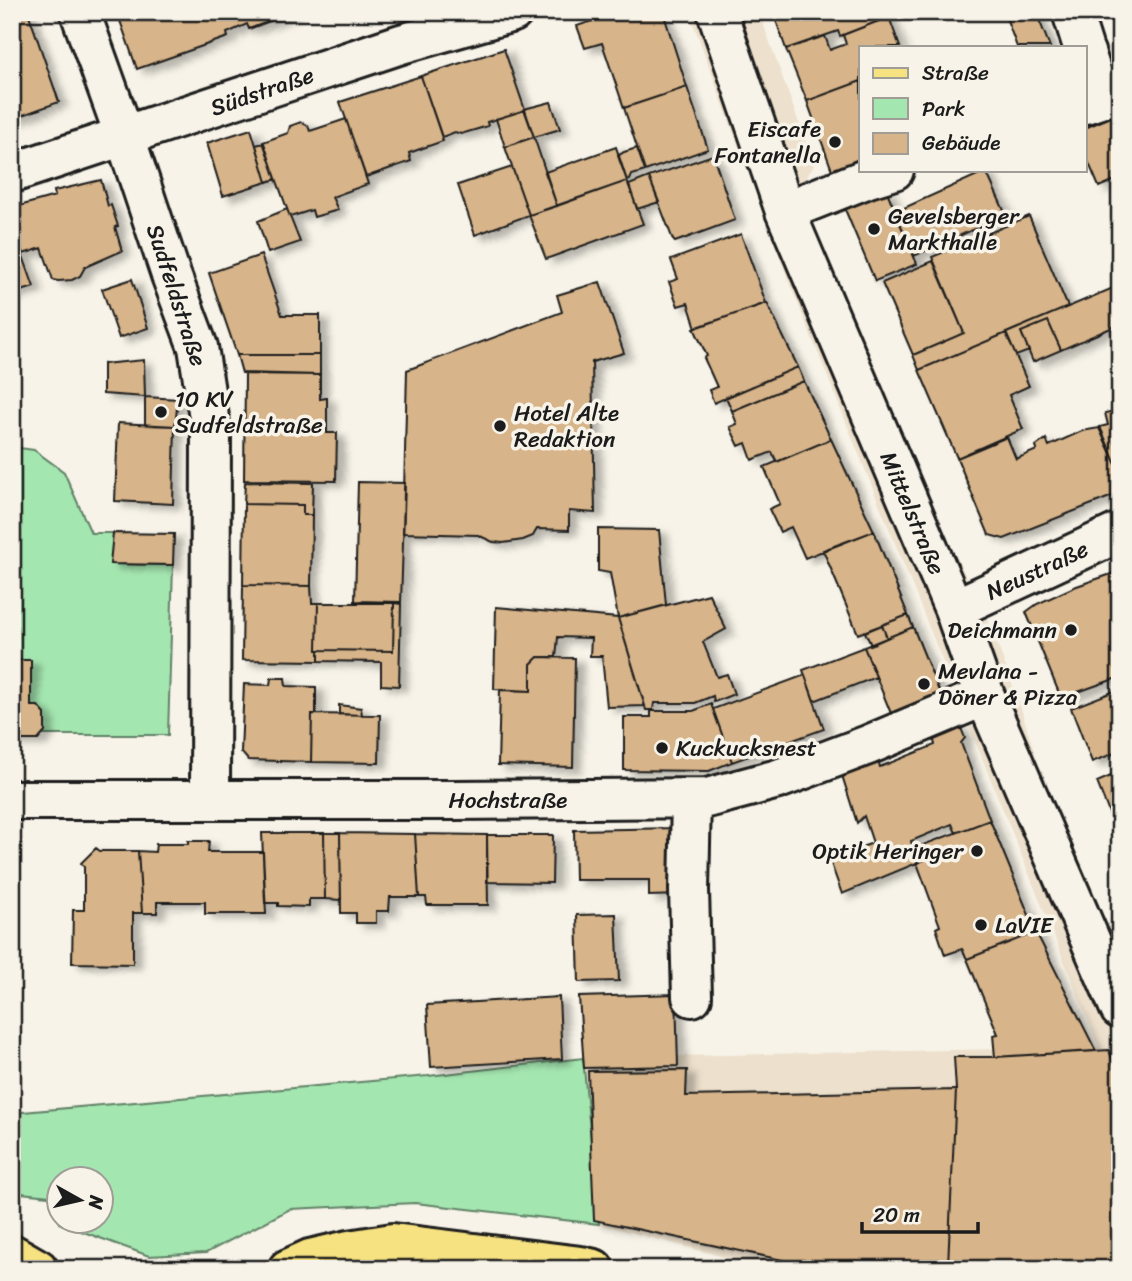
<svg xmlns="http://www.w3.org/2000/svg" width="1132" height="1281" viewBox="0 0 1132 1281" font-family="Sriracha,sans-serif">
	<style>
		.built { fill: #ede0cc }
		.green { fill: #a4e6b0; stroke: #608166; stroke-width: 2; fill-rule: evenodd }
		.building { fill: #d7b489; stroke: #1c1c1c; stroke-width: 2; filter: url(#shadow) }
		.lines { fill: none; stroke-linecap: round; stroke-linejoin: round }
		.minor-casing { stroke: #1c1c1c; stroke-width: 44 }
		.major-casing { stroke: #1c1c1c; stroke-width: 44 }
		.minor { stroke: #f7f3e8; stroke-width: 38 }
		.major { stroke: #f6e281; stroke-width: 38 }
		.poi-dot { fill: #1c1c1c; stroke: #f7f3e8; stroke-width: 2.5 }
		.labels { text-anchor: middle; stroke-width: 7; stroke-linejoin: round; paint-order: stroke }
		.street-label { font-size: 23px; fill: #1c1c1c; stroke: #f7f3e8 }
		.poi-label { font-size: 23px; fill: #1c1c1c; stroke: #f7f3e8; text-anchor: start }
	</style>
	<defs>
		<filter id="shadow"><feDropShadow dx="8" dy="4.5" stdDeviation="3.5" flood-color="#0004"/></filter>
	</defs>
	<rect width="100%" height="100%" fill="#f7f3e8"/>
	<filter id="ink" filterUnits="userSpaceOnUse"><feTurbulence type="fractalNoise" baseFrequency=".0143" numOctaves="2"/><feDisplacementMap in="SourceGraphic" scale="14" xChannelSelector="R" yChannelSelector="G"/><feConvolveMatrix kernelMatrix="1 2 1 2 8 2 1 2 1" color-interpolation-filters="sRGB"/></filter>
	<g filter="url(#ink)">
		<path class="built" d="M689,12H759L814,165L785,211L990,625L1019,702L1120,1034V1269H770L599,1224L583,1058L1099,1047L786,274Z"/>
		<path class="green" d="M12,447L34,450L64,472L91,533H113L111,564L173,565L168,735H12Z
			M583,1058L599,1224L415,1203L290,1209L206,1253L149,1256L59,1223L58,1197L12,1192V1113L428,1076ZM60,1180H102V1222H60Z"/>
		<path class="building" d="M12,12H28L59,102L12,119Z
			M117,12H294L249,29L247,24L227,33L228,37L137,69Z
			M618,12H663L687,87L624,108L602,43L585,48L577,26Z
			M773,12H887L889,17L840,36L838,31L786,49Z
			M1004,12H1036L1050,47H1017Z
			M889,17L900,47H861V81L807,101L786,49L825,36L830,50L846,44L843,35Z
			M504,49L525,110L487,122L488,126L461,134L455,132L442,137L421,76Z
			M421,76L443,141L409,153L411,161L366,177L340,102Z
			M861,81V163L833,173L807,101Z
			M687,87L708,149L645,171L624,108Z
			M551,102L560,129L534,137L524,109Z
			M525,110L534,137L505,147L496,119Z
			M1120,113V178L1099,187L1085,154V128Z
			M346,119L368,184L332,197L338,210L314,217L312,210L290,217L263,142L288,133L290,126L301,122L308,126L310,131Z
			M251,129L267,182L223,196L207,143Z
			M534,137L557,206L529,215L505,147Z
			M264,143L276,179L267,182L256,145Z
			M616,147L627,181L557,206L545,172Z
			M637,148L645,171L632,175L630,180L627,181L618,156L624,152Z
			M713,155L735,220L675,242L673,240L649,177Z
			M512,167L529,215L475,235L458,185Z
			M986,171L1006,215L914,256L895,212Z
			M649,177L659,202L637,209L629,185Z
			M101,180L108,206L111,205L118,226L115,227L122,251L85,267L80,276L72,280L58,281L53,280L42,248L23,254L12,225V208L55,196L54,191Z
			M627,181L643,224L546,259L529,215Z
			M886,189L917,264L875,281L844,207Z
			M287,209L300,242L268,253L258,221Z
			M1029,216L1068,307L919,370L913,355L964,333L932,257Z
			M12,225L34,287L12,294Z
			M741,234L766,303L696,328L688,303L678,306L669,282L678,279L671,260Z
			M261,255L282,315H320V355H237L209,273Z
			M933,261L964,333L913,355L882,283Z
			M132,279L148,328L119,338L102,289Z
			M600,282L624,353L592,362L595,513L569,511V530L537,529L533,536L523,540L503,543L493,542L478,535L403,533L407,370L562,312L557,295Z
			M1113,288L1120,303V324L1061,350L1048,321L1021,332L1029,351L1016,356L1006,333Z
			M767,303L798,367L714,403L709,390L717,387L704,358L707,356L694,328Z
			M1048,321L1061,350L1033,362L1021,332Z
			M1006,333L1029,386L1009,395L1023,429L957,458L919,370Z
			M237,355H320V375L242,373Z
			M144,360L145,397L103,394V364Z
			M798,367L804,381L732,411L726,397Z
			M245,374L320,375V399L327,398V433H337L336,481L244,480Z
			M804,381L831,439L777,462L772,452L752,460L746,443L739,446L730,427L737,424L732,411Z
			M145,397L178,399L175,426L145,425Z
			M1120,410V473L1100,427L1108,425L1105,413Z
			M118,423L175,426L173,504L115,501Z
			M1099,428L1120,473V493L1004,539L989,535L957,458L1007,437L1016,459L1037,450L1036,446L1046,439L1049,446L1082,431Z
			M831,439L874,531L805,558L791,527L780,532L769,509L780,504L764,467Z
			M245,482L313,483L312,515H303V505L244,504Z
			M358,482L405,483L401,602L355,601Z
			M244,504L303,505V515H312L311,586L243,585Z
			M598,529L659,530L666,605L618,618L610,573L598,571Z
			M874,531L908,615L858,634L823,550Z
			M113,533L174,534L173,565L110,564Z
			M1120,571V677L1061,698L1026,612L1037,604L1074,587Z
			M243,585L311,586L312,603H318L317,650H319V661L242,660Z
			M709,594L726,629L703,642L717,677L727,674L734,694L714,702L713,696L695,703H654L653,710H646L618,618Z
			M318,603H394L393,651L317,650Z
			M394,603L401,604L399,686L381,685V662L319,661V650L393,651Z
			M496,607L618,618L645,706L607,707L602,656H590L591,638L558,637L556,657H538L531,664V691L494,689Z
			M908,615L913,627L887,638L882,625Z
			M882,625L887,638L871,645L865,632Z
			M913,627L941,696L892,716L864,647Z
			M864,647L876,677L814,701L803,670Z
			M538,657L575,658L573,767L498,765L500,690L531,691V664Z
			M12,660H31V706H38L45,714V732L38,740H12Z
			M805,675L824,729L732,762L713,709Z
			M271,678H285L286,686L316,687V714H312L311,762L248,760L241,752L244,684L270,685Z
			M1120,689V751L1092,762L1071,708Z
			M711,704L732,762L709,771L624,770V717H651V711H693Z
			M339,705L361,708L362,715L339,714Z
			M312,714L380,715L379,763L311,762Z
			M955,725L961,728L965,738L961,743L990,820L956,833L952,824L911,841L917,863L842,894L829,858L873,843L864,816L857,823L841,772L876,758L880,767L935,745L933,737Z
			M1120,772V841L1097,782Z
			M990,820L1036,932L967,959L962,949L945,955L936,928L940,926L917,863L926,859L920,846Z
			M679,828L680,895L649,896V880H575L574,830Z
			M262,833H324L325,899H309V907L278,906V903H265Z
			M324,833H340L341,900L325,899Z
			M340,833L415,834L419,897H390L389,911H376V923H356V913H341Z
			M415,834L487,835L488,905H427L426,897H419Z
			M487,835H553L552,883L487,882Z
			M188,841H209L208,852H263L266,914H205V902H157V913H142L138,851L155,852L156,844H188Z
			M96,848L100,851H138L142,913H133V964L72,963L73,910H84V867L81,863Z
			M616,914L619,981L579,982L577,915Z
			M1036,932L1096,1051L995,1057L993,1035L998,1034L967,959Z
			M676,994L678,1066L584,1068L579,997Z
			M559,997L562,1059L431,1067L427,1005Z
			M1109,1050L1120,1081V1269H935L936,1264L948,1265L956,1090L954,1057H995Z
			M687,1070L686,1096L956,1090L948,1265L936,1264L935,1269H825L594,1220L588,1071Z"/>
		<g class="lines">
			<g class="minor-casing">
				<path id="minor" d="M80,12L125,137L171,275L198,347L211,430L210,800
					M717,12L785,211L954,609L985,696L1120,1009
					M1072,12L1083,47
					M1085,52L1100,99L1085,104
					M12,173L401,44L513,12
					M785,211L868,178L894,170
					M954,609L1120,532
					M691,799L689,890L692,997
					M12,800H454L707,798L778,779L868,745L985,696"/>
			</g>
			<g class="major-casing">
				<path id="major" d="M12,1254L38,1269
					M288,1269L310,1259L349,1250L393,1243L581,1266L594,1269"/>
			</g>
			<use href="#minor" class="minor"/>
			<use href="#major" class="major"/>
		</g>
	</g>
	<g class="poi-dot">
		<circle cx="835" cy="142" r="7"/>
		<circle cx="874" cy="229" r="7"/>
		<circle cx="161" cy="412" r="7"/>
		<circle cx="500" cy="426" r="7"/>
		<circle cx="1071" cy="630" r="7"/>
		<circle cx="924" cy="684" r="7"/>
		<circle cx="662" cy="748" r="7"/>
		<circle cx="977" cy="851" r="7"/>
		<circle cx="981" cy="925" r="7"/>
	</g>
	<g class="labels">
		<g class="street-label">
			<text transform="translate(262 91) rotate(-19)" y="8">Südstraße</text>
			<text transform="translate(177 295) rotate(72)" y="8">Sudfeldstraße</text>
			<text transform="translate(913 513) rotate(67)" y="8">Mittelstraße</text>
			<text transform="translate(1037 570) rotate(-25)" y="8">Neustraße</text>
			<text x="508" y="808">Hochstraße</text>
		</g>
		<g class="poi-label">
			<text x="821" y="137" text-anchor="end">Eiscafe<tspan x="821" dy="26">Fontanella</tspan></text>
			<text x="888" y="224">Gevelsberger<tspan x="888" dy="26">Markthalle</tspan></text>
			<text x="175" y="407">10 KV<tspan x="175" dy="26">Sudfeldstraße</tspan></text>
			<text x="514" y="421">Hotel Alte<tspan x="514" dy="26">Redaktion</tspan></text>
			<text x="1057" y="638" text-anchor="end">Deichmann</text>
			<text x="938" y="679">Mevlana -<tspan x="938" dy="26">Döner &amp; Pizza</tspan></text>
			<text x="676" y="756">Kuckucksnest</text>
			<text x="963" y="859" text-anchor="end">Optik Heringer</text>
			<text x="995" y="933">LaVIE</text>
		</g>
	</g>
	<rect width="1132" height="1281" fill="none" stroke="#f7f3e8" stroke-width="42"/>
	<rect x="21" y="21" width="1090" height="1239" fill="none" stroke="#1c1c1c" stroke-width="2.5" filter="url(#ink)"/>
	<rect x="859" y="46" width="228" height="126" fill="#f7f3e8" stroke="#9f9d96" stroke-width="2"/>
	<rect x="873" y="68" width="35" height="10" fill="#f6e281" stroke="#9f9d96" stroke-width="2"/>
	<text x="922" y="80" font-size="21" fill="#1c1c1c">Straße</text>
	<rect x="873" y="98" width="35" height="21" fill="#a4e6b0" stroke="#9f9d96" stroke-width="2"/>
	<text x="922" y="116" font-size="21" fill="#1c1c1c">Park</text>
	<rect x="873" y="133" width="35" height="21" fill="#d7b489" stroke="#9f9d96" stroke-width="2"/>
	<text x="922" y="150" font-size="21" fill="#1c1c1c">Gebäude</text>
	<g transform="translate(80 1200) rotate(98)"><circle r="33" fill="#f7f3e8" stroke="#9f9d96" stroke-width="2"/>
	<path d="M0-5L12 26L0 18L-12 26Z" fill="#1c1c1c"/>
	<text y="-10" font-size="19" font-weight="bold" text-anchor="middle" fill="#1c1c1c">N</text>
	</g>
	<path d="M862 1222v10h116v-10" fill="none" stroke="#1c1c1c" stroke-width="3.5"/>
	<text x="873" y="1222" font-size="21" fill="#1c1c1c" stroke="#f7f3e8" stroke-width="5" paint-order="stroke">20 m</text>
</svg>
